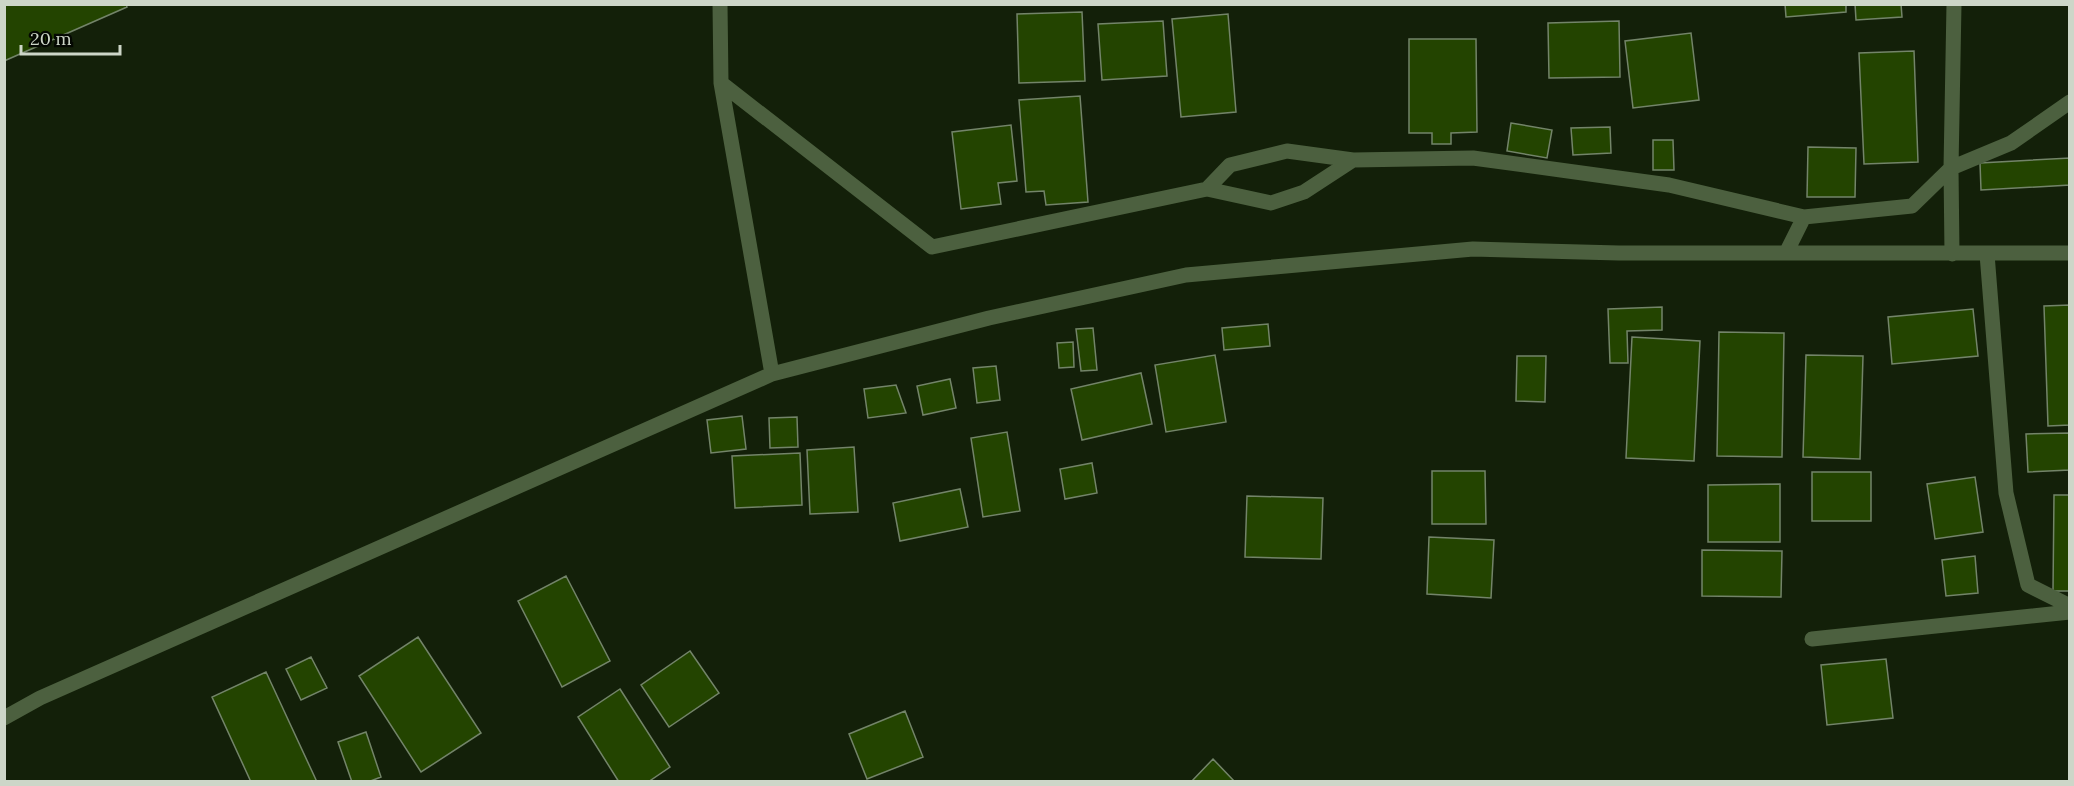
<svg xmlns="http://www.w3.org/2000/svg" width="2074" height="786" viewBox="0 0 2074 786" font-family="Lora,serif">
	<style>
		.building { fill: #234400; stroke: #738469; stroke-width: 1.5 }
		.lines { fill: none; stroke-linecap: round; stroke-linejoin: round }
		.minor { stroke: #4c603f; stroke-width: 15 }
	</style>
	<rect width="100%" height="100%" fill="#132009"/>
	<path class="building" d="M4,4H126L127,7L4,61Z
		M1785,4H1846V12L1786,17Z
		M1855,4H1901L1902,17L1856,20Z
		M1082,12L1085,81L1019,83L1017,14Z
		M1228,14L1236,112L1181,117L1172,19Z
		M1163,21L1167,76L1102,80L1098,24Z
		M1619,21L1620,77L1549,78L1548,23Z
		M1691,33L1699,100L1633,108L1625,41Z
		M1409,39H1476L1477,132L1451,133V144H1432V133H1409Z
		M1914,51L1918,162L1864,164L1859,53Z
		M1080,96L1088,202L1046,205L1044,191L1026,192L1019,100Z
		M1511,123L1552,130L1547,158L1507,151Z
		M1011,125L1017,181L998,183L1001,204L961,209L952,132Z
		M1610,127L1611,153L1573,155L1571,128Z
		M1653,140H1673L1674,170H1653Z
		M1808,147L1856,148L1855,197H1807Z
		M2070,158V185L1981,190L1980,163Z
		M2070,305V425L2048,426L2044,306Z
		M1662,307V330L1627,331L1628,363H1610L1608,309Z
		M1973,309L1978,356L1892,364L1888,317Z
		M1268,324L1270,346L1224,350L1222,328Z
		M1093,328L1097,370L1081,371L1076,329Z
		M1719,332L1784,333L1782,457L1717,456Z
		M1632,337L1700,341L1694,461L1626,458Z
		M1073,342L1074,367L1059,368L1057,343Z
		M1215,355L1226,422L1166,432L1155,365Z
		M1806,355L1863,356L1860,459L1803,457Z
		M1517,356H1546L1545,402L1516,401Z
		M996,366L1000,400L977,403L973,368Z
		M1141,373L1152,424L1082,440L1071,389Z
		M950,379L956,408L923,415L917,386Z
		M896,385L906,413L868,418L864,389Z
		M742,416L746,449L711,453L707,420Z
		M797,417L798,447L770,448L769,418Z
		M1007,432L1020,511L983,517L971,438Z
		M2070,433V470L2028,472L2026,434Z
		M854,447L858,512L810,514L807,450Z
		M800,453L802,505L735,508L732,456Z
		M1092,463L1097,493L1065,499L1060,469Z
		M1432,471H1485L1486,524H1432Z
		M1812,472H1871V521H1812Z
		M1975,477L1983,532L1935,539L1927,484Z
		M1780,484V542H1708V485Z
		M960,489L968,527L900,541L893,503Z
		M2054,495H2070V591H2053Z
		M1247,496L1323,498L1321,559L1245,557Z
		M1429,537L1494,540L1491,598L1427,594Z
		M1702,550L1782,551L1781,597L1702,596Z
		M1975,556L1978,593L1946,596L1942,560Z
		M566,576L610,661L562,687L518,601Z
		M418,637L481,733L421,772L359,676Z
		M690,651L719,693L669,727L641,685Z
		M311,657L327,688L301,700L286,669Z
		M1886,659L1893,718L1827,725L1821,665Z
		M266,672L317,782H251L212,697Z
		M620,689L670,767L648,782H619L578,717Z
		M905,711L923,757L867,779L849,734Z
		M366,732L381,777L368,782H352L338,742Z
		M1213,759L1235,782H1191Z"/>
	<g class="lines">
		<path class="minor" d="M720,4L721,83L772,374
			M721,83L932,247L1207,189L1271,203L1304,192L1353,160L1473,158L1669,185L1804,217L1912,206L1951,168L2011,143L2070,102
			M1207,189L1230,165L1287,151L1353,160
			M1786,253L1804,217
			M1952,254L1951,168L1954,4
			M1987,254L2006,493L2028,585L2070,606
			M1812,639L2070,612
			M4,718L40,698L772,374L989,318L1186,275L1473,249L1619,253H2070"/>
	</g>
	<rect width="2074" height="786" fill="none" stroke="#cdd6c8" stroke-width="12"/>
	<path d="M21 45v9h99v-9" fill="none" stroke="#cdd6c8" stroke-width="3"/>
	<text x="30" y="45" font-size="18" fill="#cdd6c8" stroke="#040802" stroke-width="4.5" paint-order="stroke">20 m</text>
</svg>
